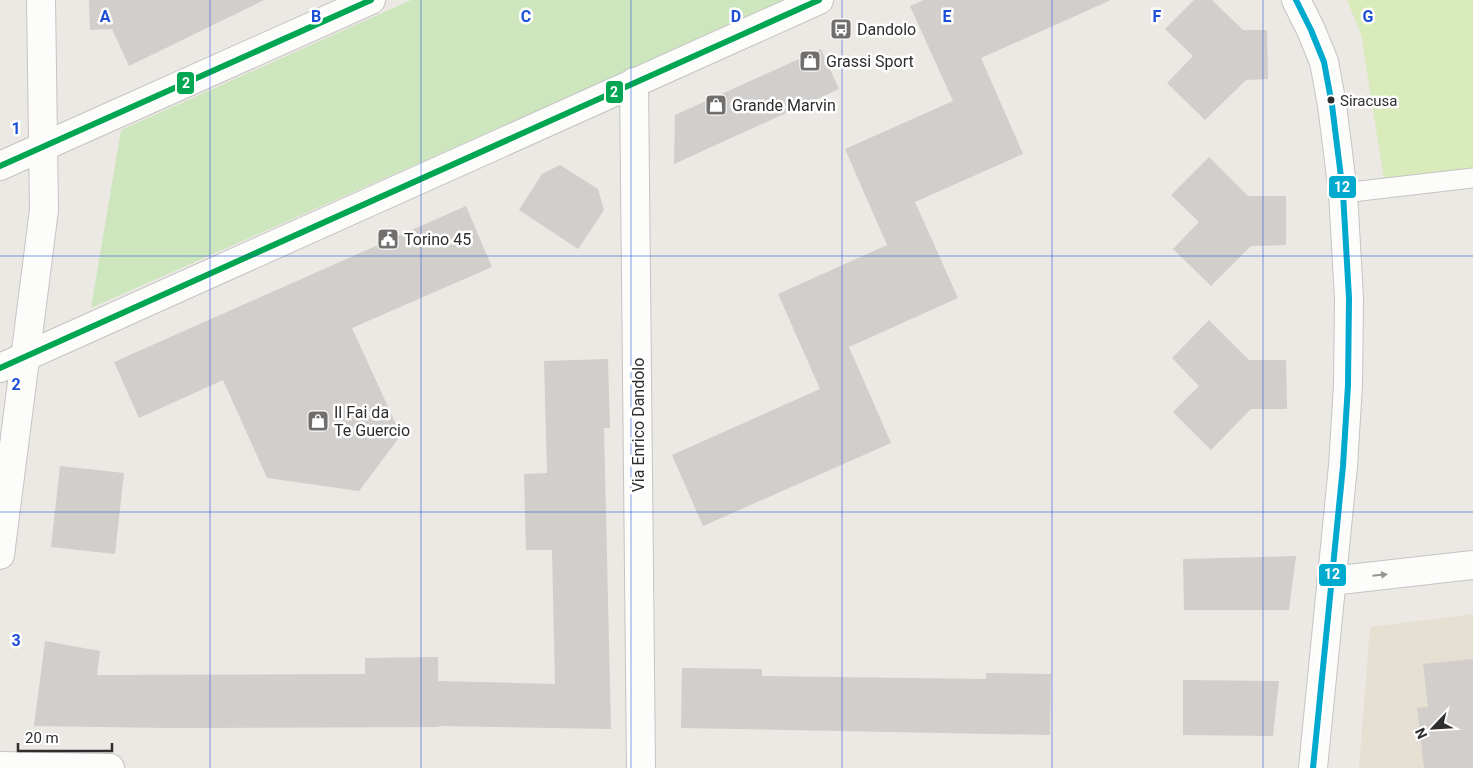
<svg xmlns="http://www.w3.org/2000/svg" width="1473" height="768" viewBox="0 0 1473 768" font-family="Roboto,sans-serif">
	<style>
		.education { fill: #e6e0d3 }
		.green { fill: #cee6be }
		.pitch { fill: #d9eabb }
		.building { fill: #d1cecb }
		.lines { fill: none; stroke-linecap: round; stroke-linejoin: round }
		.lane-casing { stroke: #c5c4c5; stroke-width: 21 }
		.street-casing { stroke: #c5c4c5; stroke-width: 30 }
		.secondary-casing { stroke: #c5c4c5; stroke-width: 30 }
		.lane { stroke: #fcfcfb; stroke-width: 19 }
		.street { stroke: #fcfcfb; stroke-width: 28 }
		.secondary { stroke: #fcfcfb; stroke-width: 28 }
		.bus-1-casing { stroke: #fff; stroke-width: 10 }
		.bus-2-casing { stroke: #fff; stroke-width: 10 }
		.bus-1 { stroke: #00a9ce; stroke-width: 6 }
		.bus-2 { stroke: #00a651; stroke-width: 6 }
		.oneway { fill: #959594 }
		.grid { fill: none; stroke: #1d4ed8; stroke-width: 1; stroke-opacity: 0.55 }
		.bus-dot { fill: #2e2e2e; stroke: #fff; stroke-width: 2 }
		.labels { text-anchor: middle; stroke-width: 5; stroke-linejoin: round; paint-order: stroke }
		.bus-label { font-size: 15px; fill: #2e2e2e; stroke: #fff; text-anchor: start }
		.poi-label { font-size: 16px; fill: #2e2e2e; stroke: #fff; text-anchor: start }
		.street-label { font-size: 16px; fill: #2e2e2e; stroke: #fff }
		.grid-label { font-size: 16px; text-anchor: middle; font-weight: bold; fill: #1d4ed8; stroke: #fff; stroke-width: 5; stroke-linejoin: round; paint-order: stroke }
		.line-badge { stroke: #fff; stroke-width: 2 }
		.badge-label { font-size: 14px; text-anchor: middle; font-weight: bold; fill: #fff }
	</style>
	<rect width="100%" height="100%" fill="#ece8e4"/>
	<path class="education" d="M1473,614V768H1359L1370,627Z"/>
	<path class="green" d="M411,0H788L91,308L121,130Z"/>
	<path class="pitch" d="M1347,0H1473V169L1384,179L1361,34Z"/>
	<path class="building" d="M89,0H264L129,66L112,29L90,30Z
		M924,0H1111L981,58L1023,154L915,202L958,298L849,347L891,443L703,526L672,455L820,389L778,294L887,245L845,149L953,101L910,6Z
		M1194,0H1212L1243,30H1267L1268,79L1246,80L1205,120L1167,83L1193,56L1165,29Z
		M821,49L839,89L674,164L675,115Z
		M1209,157L1248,196H1286V245L1251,246L1211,286L1173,249L1199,222L1171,195Z
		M560,165L598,189L604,210L578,249L519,210L542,174Z
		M466,206L492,267L352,328L401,435L359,491L267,478L223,380L139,418L114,362Z
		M1209,320L1249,360H1286L1287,409H1251L1211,450L1173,412L1199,386L1172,358Z
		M608,359L610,428H604L611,729L439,726V727L169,728L34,726L45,641L100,651L97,675L365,674V658L438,657V681L555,684L552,550H526L524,474L547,473L544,361Z
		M60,466L124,473L115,554L51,547Z
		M1296,556L1289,610H1184L1183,559Z
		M1473,659V768H1424L1417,708L1428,707L1423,664Z
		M682,668L762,669V676L986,679V673L1051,674L1050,735L681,728Z
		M1183,680L1279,681L1273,736L1183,735Z"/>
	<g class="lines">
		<g class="lane-casing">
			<path id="lane" d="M1343,193L1473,178"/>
		</g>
		<g class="street-casing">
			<path id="street" d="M1296,0L1311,30L1324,62L1332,105L1343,193L1349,298L1348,385L1343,466L1313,768
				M634,82L641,768
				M0,555L44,210L41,0
				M1331,581L1473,565
				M0,766L110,768"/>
		</g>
		<g class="secondary-casing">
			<path id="secondary" d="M0,166L371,0
				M0,368L819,0"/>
		</g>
		<use href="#lane" class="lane"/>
		<use href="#street" class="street"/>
		<use href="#secondary" class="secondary"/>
		<g class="bus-1-casing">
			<path id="bus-1" d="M1296,0L1311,30L1324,62L1332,105L1343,193L1349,298L1348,385L1343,466L1313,768"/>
		</g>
		<g class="bus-2-casing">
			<path id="bus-2" d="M0,166L371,0
				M0,368L819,0"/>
		</g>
		<use href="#bus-1" class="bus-1"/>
		<use href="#bus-2" class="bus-2"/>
	</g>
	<defs><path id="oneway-solid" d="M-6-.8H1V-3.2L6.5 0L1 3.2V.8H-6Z" transform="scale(1.25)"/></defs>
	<use class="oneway" href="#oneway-solid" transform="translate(1380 575) rotate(-6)"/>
	<path class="grid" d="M210,0V768M421,0V768M631,0V768M842,0V768M1052,0V768M1263,0V768M0,256H1473M0,512H1473"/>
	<defs>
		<g id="bus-square" transform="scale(1.125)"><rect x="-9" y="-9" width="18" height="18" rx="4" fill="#706f6e" stroke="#fff"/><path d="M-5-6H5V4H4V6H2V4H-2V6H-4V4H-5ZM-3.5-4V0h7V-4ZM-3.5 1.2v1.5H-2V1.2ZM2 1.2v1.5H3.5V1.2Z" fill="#fff"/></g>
		<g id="shop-square" transform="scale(1.125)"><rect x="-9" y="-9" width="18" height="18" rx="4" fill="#706f6e" stroke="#fff"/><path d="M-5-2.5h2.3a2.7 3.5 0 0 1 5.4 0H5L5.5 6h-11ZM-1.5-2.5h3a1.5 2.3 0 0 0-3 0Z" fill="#fff"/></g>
		<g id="civic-square" transform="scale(1.125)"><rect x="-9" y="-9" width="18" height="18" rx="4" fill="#706f6e" stroke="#fff"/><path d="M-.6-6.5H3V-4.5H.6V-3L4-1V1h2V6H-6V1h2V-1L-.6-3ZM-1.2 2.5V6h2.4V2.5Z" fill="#fff"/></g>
	</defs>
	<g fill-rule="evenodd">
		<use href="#bus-square" x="841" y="29"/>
		<use href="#shop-square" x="810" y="61"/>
		<use href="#shop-square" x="716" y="105"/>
		<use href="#civic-square" x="388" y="239"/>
		<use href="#shop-square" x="318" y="421"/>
	</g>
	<circle class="bus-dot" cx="1331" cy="100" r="4.5"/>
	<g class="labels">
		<g class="bus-label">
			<text x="1340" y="106">Siracusa</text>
		</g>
		<g class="poi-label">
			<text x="857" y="35">Dandolo</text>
			<text x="826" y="67">Grassi Sport</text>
			<text x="732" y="111">Grande Marvin</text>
			<text x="404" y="245">Torino 45</text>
			<text x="334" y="418">Il Fai da<tspan x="334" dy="18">Te Guercio</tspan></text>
		</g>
		<g class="street-label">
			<text transform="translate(638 425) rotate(-90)" y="6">Via Enrico Dandolo</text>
		</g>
	</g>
	<g class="grid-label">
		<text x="105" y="22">A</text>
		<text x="316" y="22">B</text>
		<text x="526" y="22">C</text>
		<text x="736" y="22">D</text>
		<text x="947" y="22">E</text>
		<text x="1157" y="22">F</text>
		<text x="1368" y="22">G</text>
		<text x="16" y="134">1</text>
		<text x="16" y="390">2</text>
		<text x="16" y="646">3</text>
	</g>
	<g class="line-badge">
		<rect x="176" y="71" width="19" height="24" rx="5" fill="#00a651"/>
		<rect x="605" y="80" width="19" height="24" rx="5" fill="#00a651"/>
		<rect x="1328" y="175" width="29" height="24" rx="5" fill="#00a9ce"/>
		<rect x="1318" y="563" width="29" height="24" rx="5" fill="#00a9ce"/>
	</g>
	<g class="badge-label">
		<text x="186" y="88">2</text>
		<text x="614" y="97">2</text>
		<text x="1342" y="192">12</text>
		<text x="1332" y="579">12</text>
	</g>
	<g transform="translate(1433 728) rotate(245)" stroke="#ffffff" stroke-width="4" paint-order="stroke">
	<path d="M0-4L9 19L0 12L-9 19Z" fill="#2e2e2e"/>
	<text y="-8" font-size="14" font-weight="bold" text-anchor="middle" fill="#2e2e2e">N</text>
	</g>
	<path d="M18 743v8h94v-8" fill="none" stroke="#2e2e2e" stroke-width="2.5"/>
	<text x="25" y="743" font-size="15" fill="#2e2e2e" stroke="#ffffff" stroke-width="4" paint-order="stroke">20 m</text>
</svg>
